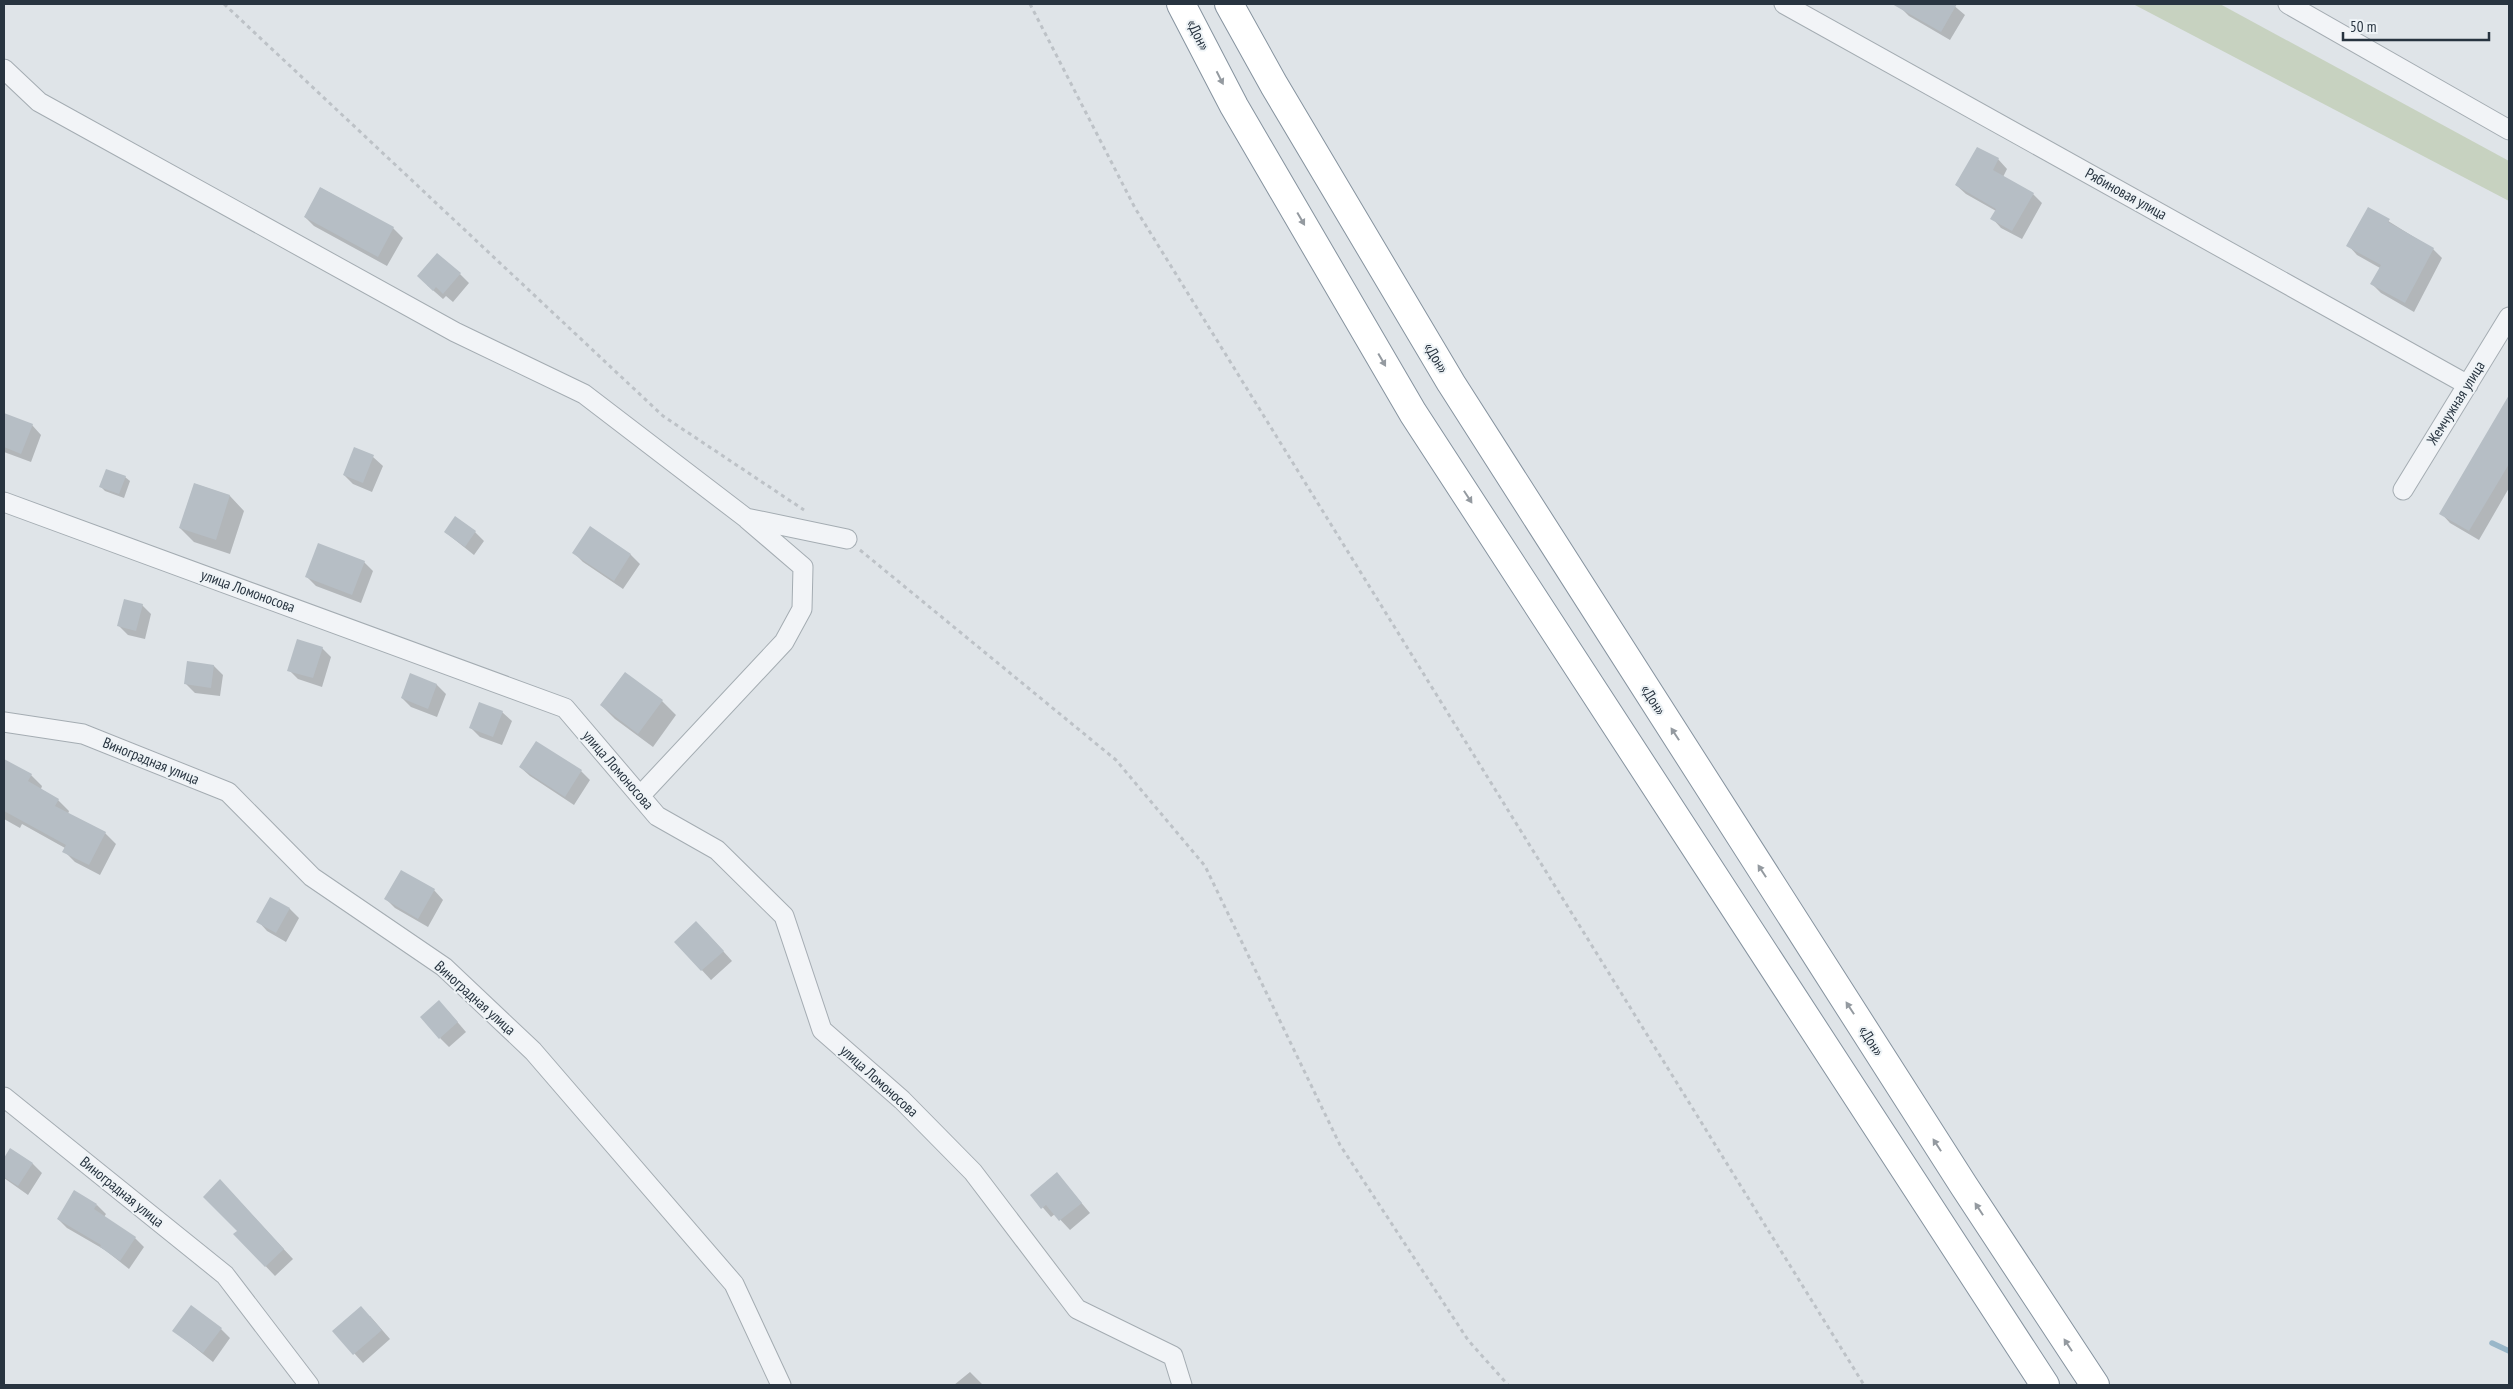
<svg xmlns="http://www.w3.org/2000/svg" width="2513" height="1389" viewBox="0 0 2513 1389" font-family="'PT Sans Narrow',sans-serif">
	<style>
		.green { fill: #c7d2c0 }
		.shadow { fill: #0003 }
		.lines { fill: none; stroke-linecap: round; stroke-linejoin: round }
		.stream { stroke: #99b7c9; stroke-width: 5.5 }
		.building { fill: #b6bec5 }
		.minor-casing { stroke: #a4acb2; stroke-width: 21 }
		.motorway-casing { stroke: #86939f; stroke-width: 30 }
		.path { stroke: #bdc2c7; stroke-width: 3; stroke-dasharray: 4 4; stroke-linecap: butt }
		.minor { stroke: #f2f4f7; stroke-width: 19 }
		.motorway { stroke: #fff; stroke-width: 28 }
		.oneway { fill: #949aa0 }
		.labels { text-anchor: middle; stroke-width: 4; stroke-linejoin: round; paint-order: stroke }
		.street-label { font-size: 15px; fill: #283440; stroke: #eef3f6 }
	</style>
	<rect width="100%" height="100%" fill="#dfe4e8"/>
	<path class="green" d="M2133,4H2220L2509,161V201Z"/>
	<path class="shadow" d="M1902,4H1952L1965,15L1950,40L1909,16L1900,7Z
		M1998,159L2007,169L2003,177L2033,194L2042,203L2022,239L2001,228L1992,218L1996,211L1966,194L1956,185Z
		M321,188L393,228L403,238L387,266L314,226L305,217Z
		M2369,209L2433,249L2442,258L2414,312L2381,293L2372,284L2380,268L2357,255L2348,245Z
		M460,274L469,283L453,302L446,296L443,299L427,285Z
		M2509,397V488L2479,540L2450,523L2441,513Z
		M4,415L32,425L41,435L31,462L4,452Z
		M355,449L373,457L383,466L372,492L353,484L344,475Z
		M125,477L130,481L124,498L105,491L101,487Z
		M195,484L230,496L244,511L230,554L194,542L180,528Z
		M590,528L631,555L640,564L623,589L583,562L574,553Z
		M445,532H475L484,541L474,555Z
		M364,562L373,571L361,603L316,586L307,577Z
		M142,605L151,614L145,639L128,635L119,626Z
		M322,648L331,657L322,687L298,679L289,670Z
		M189,663L214,666L223,675L220,696L195,693L186,684Z
		M625,673L662,701L676,715L653,747L615,719L601,705Z
		M411,675L437,685L446,694L437,717L411,707L402,698Z
		M502,712L512,721L502,745L480,737L470,727Z
		M4,760L31,775L42,786L41,789L58,800L69,811L68,814L105,833L116,844L100,875L75,862L64,851L65,848L22,824L20,828L4,819Z
		M520,767L581,771L590,780L574,805L530,776Z
		M401,872L434,890L443,900L428,927L395,908L386,899Z
		M270,899L290,909L299,918L286,942L267,931L258,921Z
		M706,932L732,961L711,980L676,942Z
		M448,1011L466,1032L449,1047L440,1038Z
		M11,1150L33,1164L42,1173L28,1195L4,1178V1161Z
		M1057,1174L1090,1213L1070,1230L1055,1214L1051,1217L1032,1195Z
		M229,1190L293,1259L275,1276L235,1234L239,1231Z
		M97,1205L106,1214L104,1217L135,1238L144,1247L129,1269L105,1250L67,1228L58,1219Z
		M370,1316L390,1339L363,1363L334,1331Z
		M221,1329L230,1338L213,1362L174,1331Z
		M970,1372L983,1385H954Z"/>
	<g class="lines">
		<path class="stream" d="M2492,1343L2509,1351"/>
	</g>
	<path class="building" d="M1892,4H1957L1941,32Z
		M1977,147L1999,158L1993,170L2034,193L2012,231L1990,219L1996,209L1955,185Z
		M320,187L394,227L378,257L304,217Z
		M2368,207L2390,219L2388,222L2434,248L2405,303L2370,284L2381,265L2346,246Z
		M437,253L461,273L443,294L436,287L433,291L417,276Z
		M2509,395V464L2469,531L2439,514Z
		M4,413L33,424L21,454L4,447Z
		M354,447L374,455L363,483L343,475Z
		M106,469L126,476L119,494L99,487Z
		M194,483L230,495L216,540L179,528Z
		M455,516L476,531L465,547L444,532Z
		M590,526L631,554L614,581L572,553Z
		M318,543L365,561L352,595L305,577Z
		M124,599L143,604L136,631L117,626Z
		M297,639L323,647L313,678L287,671Z
		M187,661L214,665L211,688L184,684Z
		M625,672L663,700L638,734L600,705Z
		M410,673L437,684L428,709L401,698Z
		M479,702L503,711L493,737L469,728Z
		M536,741L582,770L565,797L519,767Z
		M4,759L32,774L28,781L59,799L55,806L106,832L89,865L62,852L66,845L4,811Z
		M401,870L435,889L418,919L384,899Z
		M270,897L290,908L276,933L256,922Z
		M696,921L724,951L701,971L674,942Z
		M439,1000L458,1022L439,1039L420,1017Z
		M10,1148L33,1163L18,1186L4,1177V1158Z
		M1057,1172L1082,1203L1059,1221L1046,1205L1041,1209L1030,1195Z
		M220,1179L284,1249L265,1267L233,1234L237,1231L203,1197Z
		M74,1190L97,1204L94,1209L136,1237L120,1261L100,1247L101,1245L57,1219Z
		M191,1305L222,1328L203,1353L172,1331Z
		M361,1306L382,1330L353,1355L332,1331Z"/>
	<g class="lines">
		<g class="minor-casing">
			<path id="minor" d="M1784,4L2468,385
				M2288,4L2509,130
				M4,69L39,102L455,332L584,394L746,518L847,539
				M2403,490L2509,317
				M4,502L565,708L657,816L717,850L784,916L822,1030L902,1100L973,1172L1077,1309L1173,1356L1182,1385
				M4,722L83,734L228,792L312,877L444,967L533,1051L734,1284L781,1385
				M640,796L784,642L802,609L803,567L747,519
				M4,1097L225,1275L309,1385"/>
		</g>
		<g class="motorway-casing">
			<path id="motorway" d="M1181,4L1234,106L1413,413L2045,1385
				M1229,4L1274,85L1451,383L1964,1186L2095,1385"/>
		</g>
		<path class="path" d="M224,4L663,416L804,510
			M1030,4L1135,208L1864,1385
			M860,550L1116,760L1205,866L1340,1145L1468,1340L1508,1385"/>
		<use href="#minor" class="minor"/>
		<use href="#motorway" class="motorway"/>
	</g>
	<defs><path id="oneway-solid" d="M-6-.8H1V-3.2L6.5 0L1 3.2V.8H-6Z" transform="scale(1.25)"/></defs>
	<g class="oneway">
		<use href="#oneway-solid" transform="translate(1220 78) rotate(63)"/>
		<use href="#oneway-solid" transform="translate(1301 219) rotate(60)"/>
		<use href="#oneway-solid" transform="translate(1382 360) rotate(60)"/>
		<use href="#oneway-solid" transform="translate(1468 497) rotate(57)"/>
		<use href="#oneway-solid" transform="translate(1675 734) rotate(-123)"/>
		<use href="#oneway-solid" transform="translate(1762 871) rotate(-123)"/>
		<use href="#oneway-solid" transform="translate(1850 1008) rotate(-123)"/>
		<use href="#oneway-solid" transform="translate(1937 1145) rotate(-123)"/>
		<use href="#oneway-solid" transform="translate(1979 1209) rotate(-123)"/>
		<use href="#oneway-solid" transform="translate(2068 1345) rotate(-123)"/>
	</g>
	<g class="labels">
		<g class="street-label">
			<text transform="translate(1198 35) rotate(63)" y="5">«Дон»</text>
			<text transform="translate(2126 194) rotate(29)" y="5">Рябиновая улица</text>
			<text transform="translate(1436 358) rotate(59)" y="5">«Дон»</text>
			<text transform="translate(2456 403) rotate(-58)" y="5">Жемчужная улица</text>
			<text transform="translate(248 591) rotate(20)" y="5">улица Ломоносова</text>
			<text transform="translate(1653 700) rotate(57)" y="5">«Дон»</text>
			<text transform="translate(151 761) rotate(22)" y="5">Виноградная улица</text>
			<text transform="translate(618 770) rotate(49)" y="5">улица Ломоносова</text>
			<text transform="translate(475 998) rotate(42)" y="5">Виноградная улица</text>
			<text transform="translate(1871 1041) rotate(57)" y="5">«Дон»</text>
			<text transform="translate(879 1081) rotate(42)" y="5">улица Ломоносова</text>
			<text transform="translate(122 1192) rotate(39)" y="5">Виноградная улица</text>
		</g>
	</g>
	<rect width="2513" height="1389" fill="none" stroke="#283440" stroke-width="10"/>
	<path d="M2343 32v8h146v-8" fill="none" stroke="#283440" stroke-width="2.5"/>
	<text x="2350" y="32" font-size="15" fill="#283440" stroke="#eef3f6" stroke-width="4" paint-order="stroke">50 m</text>
</svg>
